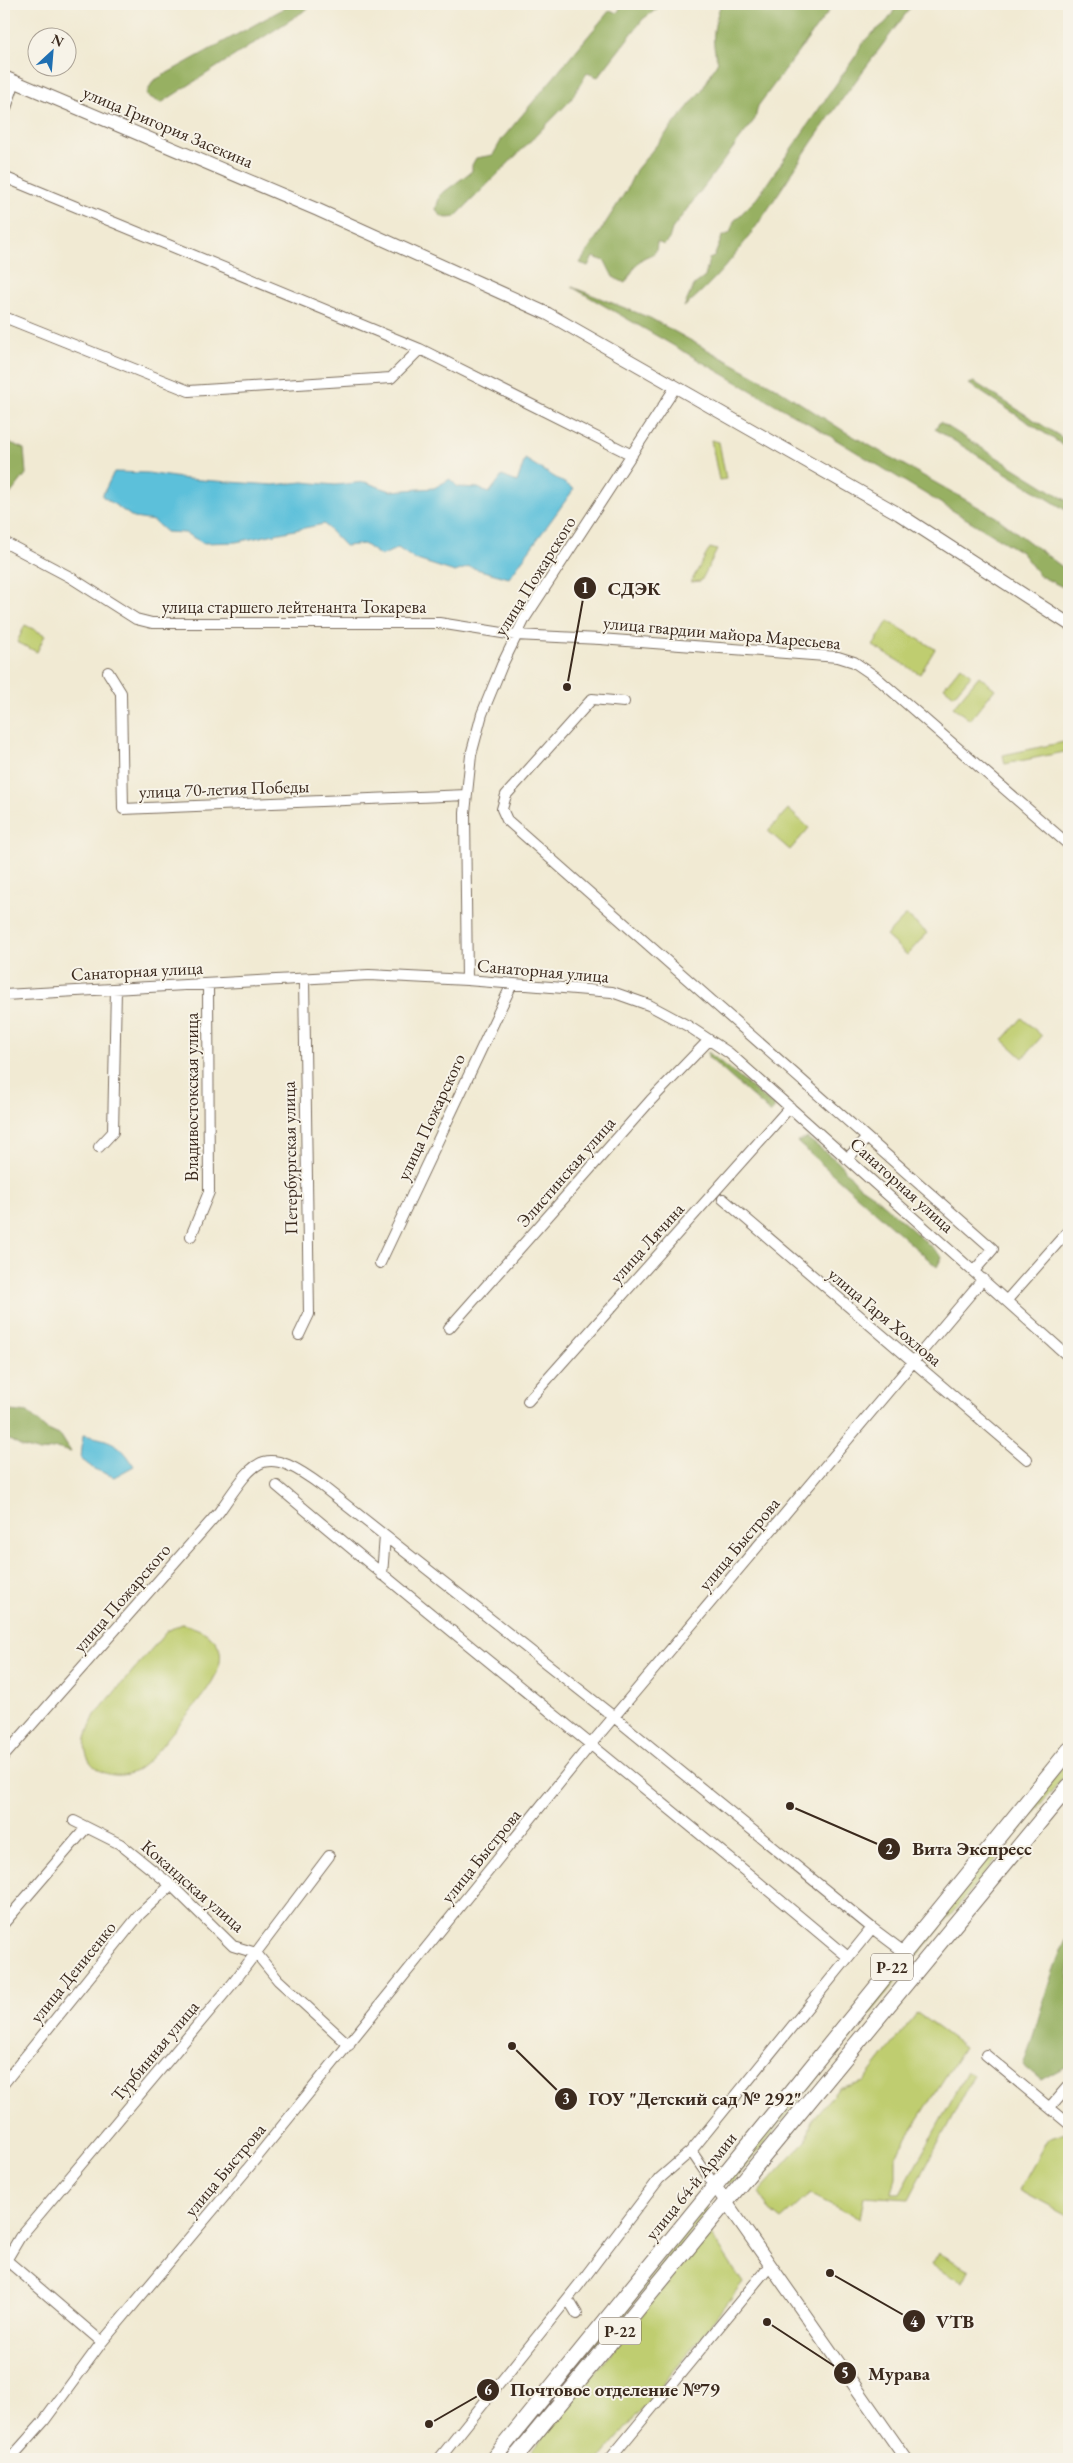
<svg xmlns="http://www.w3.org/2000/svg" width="1073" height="2463" viewBox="0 0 1073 2463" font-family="'EB Garamond',serif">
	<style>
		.green { fill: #bfcd6f; stroke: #7d7c46 }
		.forest { fill: #97b062; stroke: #696d40 }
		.water { fill: #5cc0da; stroke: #4c757c }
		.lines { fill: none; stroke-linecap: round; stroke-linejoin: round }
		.minor-casing { stroke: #7b6d5d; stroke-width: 12 }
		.major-casing { stroke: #7b6d5d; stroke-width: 14 }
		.highway-casing { stroke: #7b6d5d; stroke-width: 17 }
		.minor { stroke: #fff; stroke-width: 10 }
		.major { stroke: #fff; stroke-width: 12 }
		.highway { stroke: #fff; stroke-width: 15 }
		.labels { text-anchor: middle; stroke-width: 4; stroke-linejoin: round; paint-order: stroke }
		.shield { fill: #f7f3e8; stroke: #73665b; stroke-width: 1 }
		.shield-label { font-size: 16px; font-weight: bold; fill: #3b2a1e }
		.street-label { font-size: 18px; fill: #3b2a1e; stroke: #f7f3e8 }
		.leader { fill: none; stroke: #3b2a1e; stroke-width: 2 }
		.callout-dot { fill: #3b2a1e; stroke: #f7f3e8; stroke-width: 2 }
		.mark-label { font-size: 15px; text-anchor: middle; font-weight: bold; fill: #fff }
		.callout-label { font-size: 19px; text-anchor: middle; font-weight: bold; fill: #3b2a1e; stroke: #f7f3e8; stroke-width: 4; stroke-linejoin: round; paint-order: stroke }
	</style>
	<rect width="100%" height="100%" fill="#f7f3e8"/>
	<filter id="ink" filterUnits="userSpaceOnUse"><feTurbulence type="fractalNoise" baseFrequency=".02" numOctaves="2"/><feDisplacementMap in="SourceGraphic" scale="10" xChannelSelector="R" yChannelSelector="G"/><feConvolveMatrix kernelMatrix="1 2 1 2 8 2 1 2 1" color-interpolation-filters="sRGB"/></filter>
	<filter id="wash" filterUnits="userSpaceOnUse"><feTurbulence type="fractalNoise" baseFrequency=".0096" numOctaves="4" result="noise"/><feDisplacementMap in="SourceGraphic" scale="20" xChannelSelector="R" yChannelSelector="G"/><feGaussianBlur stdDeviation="1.12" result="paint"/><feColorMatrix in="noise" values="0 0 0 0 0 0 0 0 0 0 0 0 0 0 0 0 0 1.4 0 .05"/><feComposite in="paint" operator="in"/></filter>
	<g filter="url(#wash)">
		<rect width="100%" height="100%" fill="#f1ead3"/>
		<path class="green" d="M711,440L719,442L726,479L719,480Z
			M710,548L717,550L701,581L691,582Z
			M888,621L935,649L920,674L873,646Z
			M25,625L45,635L37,652L17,642Z
			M961,666L971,675L954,695L944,687Z
			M979,676L995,689L970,720L953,707Z
			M1069,741V751L1005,764L1003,755Z
			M788,809L809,828L790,850L768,831Z
			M906,915L927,933L907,955L886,936Z
			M1022,1018L1042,1036L1023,1058L1003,1040Z
			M182,1624C257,1642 204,1694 177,1727C164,1741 152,1761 135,1771C118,1781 90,1773 86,1752C83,1740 90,1726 95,1715L167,1631Z
			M1069,1759V1770L732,2183L727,2184L726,2179Z
			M917,2013L964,2047L896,2155V2177L892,2194H900L967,2072L974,2075L909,2199L864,2196L860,2219L810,2194L781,2220L770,2211L759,2192L807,2140L812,2119L839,2088L864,2081Z
			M1065,2132L1069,2134V2217L1019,2190L1048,2138Z
			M706,2207L709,2210L508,2459H500Z
			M709,2232L743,2283L682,2361L600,2459H525Z
			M939,2253L969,2270L963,2282L932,2265Z"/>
		<path class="forest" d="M292,4H315L161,103L146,95L153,81Z
			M623,4H660L657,9L643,19L598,77L587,73L570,101L455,217C445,219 441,218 436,209L440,195L472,171V165L476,158L493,155L502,139L610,10L617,13Z
			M721,4H834L758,106L755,119L672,229L669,239L664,245L657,242C656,258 653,252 642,259C636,263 630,276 625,283L613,277L605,261L593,257L588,266L580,263L626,191L636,170L702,90L718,61C710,42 714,23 721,4Z
			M898,4H913C879,50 844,95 812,142C773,200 739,262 684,307L694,285L705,277L709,259L714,257L722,237L730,233L734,221L757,198L857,54C862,40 873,33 884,24C890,19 894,10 898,4Z
			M572,287L650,318L775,387L844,431L996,517L1069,572V590L1040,576L1021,552L825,433Z
			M974,382L1069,442V449L969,384Z
			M940,422L1069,502V512L935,429Z
			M4,440L24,449L26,474L8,497L4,494Z
			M708,1052L775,1107L771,1113L708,1057Z
			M807,1138L837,1161L859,1186L874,1196L937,1252L942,1257L937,1267L797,1142Z
			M4,1408L10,1411L28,1413L46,1429L61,1436L71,1452L56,1448L40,1452L22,1447L4,1437Z
			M1069,1933V2061L1066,2066L1041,2080L1023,2065C1040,2021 1048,1974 1069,1933Z"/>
		<path class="water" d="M525,459L574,489L509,578L469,567L455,572L414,559L398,548L381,556L364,544L345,546L324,524L236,542L203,543L185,533L166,532L154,521L134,518L102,496L114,472L148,473L187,479L273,485L303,482L335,485L365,482L391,491L434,488L450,479L458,487L478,488L489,493L502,476L517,482Z
			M83,1435C110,1440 120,1442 134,1466L114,1477L94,1469L81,1459Z"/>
	</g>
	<g filter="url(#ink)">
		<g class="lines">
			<g class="minor-casing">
				<path id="minor" d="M4,114L15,81
					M4,177L420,349L632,455
					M4,317L189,391L391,378L420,349
					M4,542L70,577L136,619L152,623H439L515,635L600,639L838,657L854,662L876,677L1069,845
					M108,672L121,693L123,809L467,795
					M624,702L592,699L506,795L502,809L507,820L993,1249L974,1271
					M467,980L465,813L471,755L482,714L502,665L525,618L675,388
					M4,995L369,975L467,980L612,992L649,1005L688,1026L729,1053L1069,1357
					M99,1147L113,1132L116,989
					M847,1159L866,1139
					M723,1199L1027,1459
					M191,1236L209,1192L208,984
					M380,1263L512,984
					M1007,1300L1069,1230
					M449,1328L651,1100L709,1040
					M299,1335L309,1314L304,979
					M528,1401L790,1107
					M277,1486C465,1645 660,1798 848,1957
					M382,1575L385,1536
					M4,1756L219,1512C256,1459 262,1442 322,1486L614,1717L872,1928L904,1952
					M74,1821L120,1844L171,1885L233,1946L256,1953L278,1980L349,2045
					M4,1923L86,1828
					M986,2055L1069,2124
					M4,2083L140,1914L171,1885
					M1050,2107L1069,2085
					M691,2151L872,1928
					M4,2258L102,2342
					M4,2264L20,2237L233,1983L329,1856
					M568,2299L577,2314
					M10,2459L44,2421L102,2342L249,2167L591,1744L983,1279
					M439,2459L581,2282L659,2179L691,2151L715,2186
					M610,2459L770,2265"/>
			</g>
			<g class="major-casing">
				<path id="major" d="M4,77L318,210L548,314L899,514L1069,624
					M715,2186L906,2459"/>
			</g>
			<g class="highway-casing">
				<path id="highway" d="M493,2459L1069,1750
					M514,2459L1069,1786"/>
			</g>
			<use href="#minor" class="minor"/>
			<use href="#major" class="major"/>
			<use href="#highway" class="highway"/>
		</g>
	</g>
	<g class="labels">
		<g class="shield">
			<rect x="871" y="1953.5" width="42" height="27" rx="4"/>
			<rect x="599" y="2317.5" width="42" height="27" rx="4"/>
		</g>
		<g class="shield-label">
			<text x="892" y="1973">Р-22</text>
			<text x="620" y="2337">Р-22</text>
		</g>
		<g class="street-label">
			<text transform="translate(168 127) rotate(23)" y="6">улица Григория Засекина</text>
			<text transform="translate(535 576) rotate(-58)" y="6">улица Пожарского</text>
			<text x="294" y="613">улица старшего лейтенанта Токарева</text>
			<text transform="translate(722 633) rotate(5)" y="6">улица гвардии майора Маресьева</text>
			<text transform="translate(224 789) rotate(-2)" y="6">улица 70-летия Победы</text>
			<text transform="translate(137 971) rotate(-3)" y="6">Санаторная улица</text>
			<text transform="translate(543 971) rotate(5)" y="6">Санаторная улица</text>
			<text transform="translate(192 1097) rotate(-90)" y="6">Владивостокская улица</text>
			<text transform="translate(431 1117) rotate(-65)" y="6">улица Пожарского</text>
			<text transform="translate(290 1158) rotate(-91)" y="6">Петербургская улица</text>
			<text transform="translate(566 1172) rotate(-49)" y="6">Элистинская улица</text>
			<text transform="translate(902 1185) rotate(42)" y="6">Санаторная улица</text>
			<text transform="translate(647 1243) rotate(-48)" y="6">улица Лячина</text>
			<text transform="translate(885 1317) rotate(40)" y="6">улица Гаря Хохлова</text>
			<text transform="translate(739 1544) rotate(-50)" y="6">улица Быстрова</text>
			<text transform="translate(122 1598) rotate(-49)" y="6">улица Пожарского</text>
			<text transform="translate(481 1856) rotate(-51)" y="6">улица Быстрова</text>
			<text transform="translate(193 1886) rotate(41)" y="6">Кокандская улица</text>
			<text transform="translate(73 1972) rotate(-51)" y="6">улица Денисенко</text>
			<text transform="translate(155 2051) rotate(-50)" y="6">Турбинная улица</text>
			<text transform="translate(225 2170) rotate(-50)" y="6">улица Быстрова</text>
			<text transform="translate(691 2186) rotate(-51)" y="6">улица 64-й Армии</text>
		</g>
	</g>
	<path class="leader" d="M567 687L585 588M790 1806L889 1849M512 2046L566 2099M830 2273L914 2321M767 2322L845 2373M429 2424L488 2390"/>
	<g class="callout-dot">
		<circle cx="567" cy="687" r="5"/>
		<circle cx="790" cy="1806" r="5"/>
		<circle cx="512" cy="2046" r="5"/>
		<circle cx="830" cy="2273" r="5"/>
		<circle cx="767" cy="2322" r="5"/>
		<circle cx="429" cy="2424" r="5"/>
		<circle cx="585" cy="588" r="12"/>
		<circle cx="889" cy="1849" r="12"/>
		<circle cx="566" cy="2099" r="12"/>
		<circle cx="914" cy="2321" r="12"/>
		<circle cx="845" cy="2373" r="12"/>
		<circle cx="488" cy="2390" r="12"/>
	</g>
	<g class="mark-label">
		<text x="585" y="593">1</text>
		<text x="889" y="1854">2</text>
		<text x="566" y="2104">3</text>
		<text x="914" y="2327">4</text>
		<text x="845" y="2378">5</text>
		<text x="488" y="2395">6</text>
	</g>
	<g class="callout-label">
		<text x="634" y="595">СДЭК</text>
		<text x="972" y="1855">Вита Экспресс</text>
		<text x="695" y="2105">ГОУ "Детский сад № 292"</text>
		<text x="955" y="2328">VTB</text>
		<text x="899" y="2380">Мурава</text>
		<text x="615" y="2396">Почтовое отделение №79</text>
	</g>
	<rect width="1073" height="2463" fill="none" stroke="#f7f3e8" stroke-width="20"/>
	<g transform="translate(52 52) rotate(26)"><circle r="24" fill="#f7f3e8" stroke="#aca397"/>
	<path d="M0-4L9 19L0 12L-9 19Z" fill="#1f6fb2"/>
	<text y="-8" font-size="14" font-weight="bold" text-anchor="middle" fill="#3b2a1e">N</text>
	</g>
</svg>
